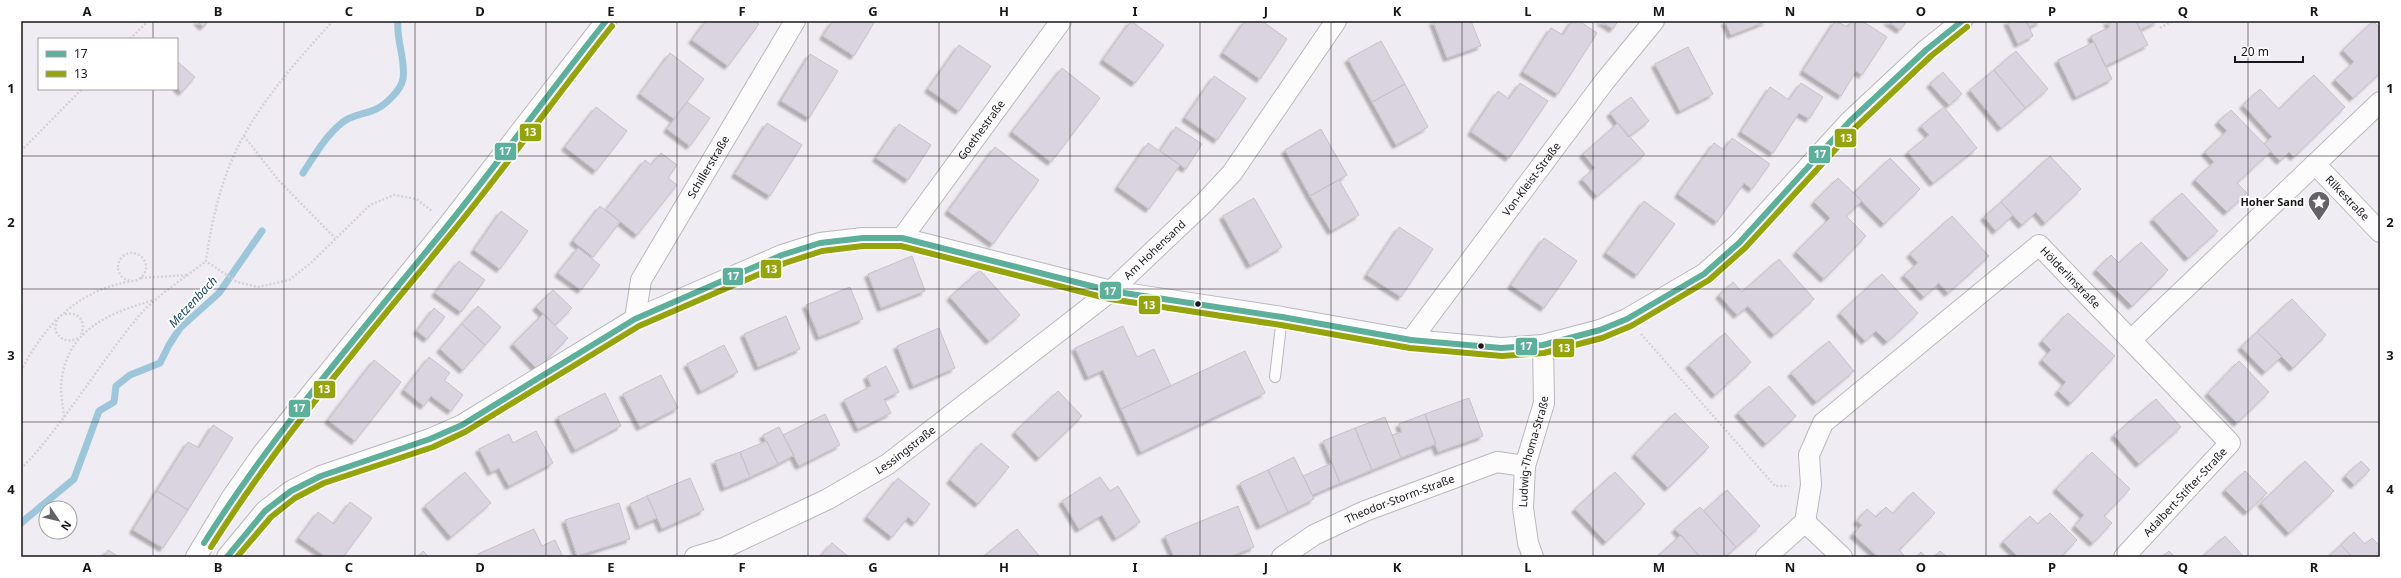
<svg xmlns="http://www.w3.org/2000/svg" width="2401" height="578" viewBox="0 0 2401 578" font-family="'Noto Sans',sans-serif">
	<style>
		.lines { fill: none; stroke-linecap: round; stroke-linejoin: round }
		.stream { stroke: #9ec6da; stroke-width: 7 }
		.building { fill: #dad4e0; stroke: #c5c2c7; filter: url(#shadow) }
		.lane-casing { stroke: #bab7bd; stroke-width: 12 }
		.street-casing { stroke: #bab7bd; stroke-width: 22 }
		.path { stroke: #d5d3d6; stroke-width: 2.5; stroke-dasharray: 2 2; stroke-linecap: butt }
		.lane { stroke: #fdfcfd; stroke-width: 10 }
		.street { stroke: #fdfcfd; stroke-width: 20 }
		.bus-1-casing { stroke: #fff; stroke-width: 9 }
		.bus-2-casing { stroke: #fff; stroke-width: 9 }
		.bus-1 { stroke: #5caf9a; stroke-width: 6 }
		.bus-2 { stroke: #95a40c; stroke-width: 6 }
		.grid { fill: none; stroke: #19161b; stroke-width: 1; stroke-opacity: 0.55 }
		.bus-dot { fill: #19161b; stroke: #fff; stroke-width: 1.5 }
		.labels { text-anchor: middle; stroke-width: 4; stroke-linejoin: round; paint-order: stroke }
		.street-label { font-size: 11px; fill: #19161b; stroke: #fff }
		.poi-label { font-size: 11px; font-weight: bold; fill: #19161b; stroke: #fff; text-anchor: end }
		.water-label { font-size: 12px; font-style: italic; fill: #1d4d61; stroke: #fff }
		.line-badge { stroke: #fff; stroke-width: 1.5 }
		.badge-label { font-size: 11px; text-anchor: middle; font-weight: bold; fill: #fff }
		.neatline { fill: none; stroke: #19161b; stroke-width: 1.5 }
		.grid-label { font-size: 13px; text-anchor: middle; font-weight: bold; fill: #19161b }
	</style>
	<defs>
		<filter id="shadow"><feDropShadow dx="-3.5" dy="3.5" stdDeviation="1" flood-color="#0004"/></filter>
	</defs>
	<rect width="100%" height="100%" fill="#f0ecf3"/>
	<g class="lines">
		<path class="stream" d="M303,173C315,155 326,135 343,122C351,115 365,114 374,110C385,106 401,90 403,79C406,59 396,41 398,21
			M21,523L74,479L99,411L114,402L116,386L130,375L160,363L169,345L180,328L219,293L262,231"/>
	</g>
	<path class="building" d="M197,21H209L203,27Z
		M706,21H754L759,24L728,66L692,40Z
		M833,21H875L854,56L823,36Z
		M1131,21L1164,45L1135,83L1103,60Z
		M1245,21H1262L1287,39L1260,79L1223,53Z
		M1433,21H1471L1481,46L1447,58Z
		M1572,21H1579L1597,33L1558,94L1523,72L1551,28L1563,35Z
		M1600,21H1618L1613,29Z
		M1725,21H1767L1731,35Z
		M1835,21L1848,27L1852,21H1862L1887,37L1862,75L1856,71L1841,96L1803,71Z
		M1887,21H1907L1900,30Z
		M2007,21H2026L2033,36L2018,44Z
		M2026,21H2041L2029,27Z
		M2107,21H2136L2148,45L2105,66L2091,36L2110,27Z
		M2136,21H2158L2140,30Z
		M2373,21L2380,28V73L2353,98L2335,80L2354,62L2343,50Z
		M1381,41L1405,84L1372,102L1348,59Z
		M2094,42L2112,79L2076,97L2058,60Z
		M959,45L991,66L959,111L928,89Z
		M1688,47L1713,94L1680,111L1655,64Z
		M2016,51L2048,89L2025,108L1994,70Z
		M670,53L704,79L674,119L640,94Z
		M810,54L838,71L809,118L781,101Z
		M177,61L195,77L182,92L177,88Z
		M1062,68L1100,98L1051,162L1012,132Z
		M1994,70L2025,108L2001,128L1970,90Z
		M1943,72L1962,94L1949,105L1930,84Z
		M2314,75L2345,107L2294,157L2289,152L2280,161L2264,144L2272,137L2243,105L2260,89L2279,109Z
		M1214,76L1246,98L1217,140L1185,118Z
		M1520,83L1548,101L1509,158L1471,132L1498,91L1509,99Z
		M1801,83L1823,97L1809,119L1799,113L1773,153L1741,132L1770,87L1789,100Z
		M1405,84L1428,127L1396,145L1372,102Z
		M1631,97L1649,121L1628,137L1610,113Z
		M687,102L710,118L690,146L667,129Z
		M596,107L627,131L596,171L565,147Z
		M1944,107L1977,148L1933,183L1908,152L1929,135L1921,126Z
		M2231,110L2271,151L2237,183L2247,193L2227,212L2195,180L2214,162L2205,152L2227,131L2218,122Z
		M767,123L802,145L770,196L735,174Z
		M1618,123L1645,154L1597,196L1582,179L1595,168L1583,154Z
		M899,124L931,145L908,180L876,158Z
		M1176,127L1202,144L1186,169L1160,151Z
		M1321,129L1347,175L1310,196L1285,150Z
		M1732,138L1770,164L1752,189L1744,183L1717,222L1678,194L1714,143L1724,150Z
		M1148,143L1180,165L1149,209L1118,187Z
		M995,147L1039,180L993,244L948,211Z
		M661,153L677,165L668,178L677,185L637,235L606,210L645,160L651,165Z
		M2050,156L2081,189L2045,223L2036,212L2022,225L2001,202Z
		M1890,158L1920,189L1884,224L1854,193Z
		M1838,178L1862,201L1846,216L1866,236L1824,279L1796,252L1830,218L1814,202Z
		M1339,180L1359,215L1331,231L1310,196Z
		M2182,193L2218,231L2188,258L2153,219Z
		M1254,198L1282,247L1250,265L1223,216Z
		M1644,201L1675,224L1637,275L1606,253Z
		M2001,202L2013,215L1996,231L1984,217Z
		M600,206L620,222L593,257L573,241Z
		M501,211L528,231L500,269L474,250Z
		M1952,216L1989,256L1948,293L1939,283L1924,297L1904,275L1918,263L1910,254Z
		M1399,227L1433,249L1401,297L1367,275Z
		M1544,238L1577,261L1544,308L1511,285Z
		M2141,242L2168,270L2132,306L2096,270L2111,255L2119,263Z
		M578,248L600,265L581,290L558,273Z
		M912,256L925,291L881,308L868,274Z
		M1779,259L1814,299L1774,335L1748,306L1737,315L1719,295L1733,282L1742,292Z
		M459,261L485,280L461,312L435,293Z
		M980,270L1020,315L989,341L950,297Z
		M1882,274L1918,313L1887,342L1876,331L1865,341L1840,313Z
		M850,287L863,319L819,337L806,305Z
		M553,290L572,308L555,325L536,307Z
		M2292,299L2326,335L2293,368L2257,332Z
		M478,306L501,327L485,345L462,324Z
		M434,308L445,317L427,339L417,331Z
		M2068,313L2115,356L2071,403L2058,391L2066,382L2042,360L2051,350L2042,341Z
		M543,314L568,338L537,369L513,344Z
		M786,316L800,349L758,367L744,334Z
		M462,324L485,345L463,370L440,349Z
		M1123,326L1137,357L1154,349L1171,386L1121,409L1103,370L1088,377L1075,348Z
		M939,328L955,368L913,386L897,346Z
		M2257,332L2282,356L2265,372L2241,347Z
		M1725,333L1751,362L1715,395L1689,365Z
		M1829,341L1854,371L1816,402L1791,373Z
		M724,345L738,372L701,391L687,364Z
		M1245,351L1265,393L1141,452L1121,409Z
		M429,357L450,373L444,380L463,395L451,411L431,396L424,406L404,390Z
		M374,360L401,382L355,441L328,420Z
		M2239,361L2269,392L2237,423L2208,393Z
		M886,366L899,392L884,399L891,413L858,429L844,400L871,386L867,376Z
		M661,375L678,408L640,427L623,394Z
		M1769,386L1796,416L1766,444L1738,413Z
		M1058,391L1082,416L1039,458L1015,432Z
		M605,393L621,426L575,450L558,417Z
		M1469,398L1483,436L1438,452L1425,414Z
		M2156,399L2181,427L2139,464L2114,435Z
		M1675,413L1709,447L1668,488L1635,454Z
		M825,414L840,445L799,466L783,435Z
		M1425,414L1436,444L1401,458L1392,435L1402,432L1399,424Z
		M1385,417L1401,458L1372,470L1355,428Z
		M213,425L233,438L188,510L157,491L188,442L199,448Z
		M779,427L794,455L778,464L763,435Z
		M1355,428L1372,470L1340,483L1323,441Z
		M536,431L553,463L509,486L499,468L491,472L479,449L509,434L513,443Z
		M767,441L778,464L750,477L740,452Z
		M981,443L1009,467L978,504L950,480Z
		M740,452L750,477L724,488L715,461Z
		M2092,452L2130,489L2104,516L2112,523L2093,543L2075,526L2084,515L2056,489Z
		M1294,457L1314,499L1288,512L1268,470Z
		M2305,461L2334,491L2289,533L2261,503Z
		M2361,461L2370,470L2354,485L2345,476Z
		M1332,463L1340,483L1312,495L1303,476Z
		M1268,470L1288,512L1260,526L1240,483Z
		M2245,471L2267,493L2247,512L2225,490Z
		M465,472L491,503L451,537L425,506Z
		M1615,472L1645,504L1606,542L1575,509Z
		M1100,477L1110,491L1118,486L1140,522L1116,538L1102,515L1079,529L1062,501Z
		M690,478L704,510L662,529L647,496Z
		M898,478L930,504L915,523L908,517L892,537L867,517Z
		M1727,490L1760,526L1736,547L1704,511Z
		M157,491L188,510L163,548L133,530Z
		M1913,492L1935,513L1899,550L1904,555L1902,557H1878L1853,534L1862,525L1857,521L1867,509L1876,517L1886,507L1893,514Z
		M647,496L657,518L639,526L630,504Z
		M350,502L372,518L343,557H326L299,538L318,512L334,524Z
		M619,503L630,539L577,556L565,520Z
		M1238,506L1254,547L1229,557H1174L1165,536Z
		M1700,507L1736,547L1725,557H1700L1675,529Z
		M2050,513L2077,540L2061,557H2018L2003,542L2030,516L2038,524Z
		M534,529L542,546L555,540L563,557H479L478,554Z
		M1017,529L1040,557H983Z
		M2354,532L2365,544L2372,538L2380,546V557H2352L2341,545Z
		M1681,535L1700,557H1657Z
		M2225,536L2244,557H2202Z
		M832,543L849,557H820Z
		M2341,545L2352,557H2328Z
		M108,550L119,557H103Z
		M423,551L429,557H418Z
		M1940,551L1947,557H1934Z
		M2169,551L2175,557H2162Z
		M1921,552L1926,557H1916Z"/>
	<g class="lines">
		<g class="lane-casing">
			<path id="lane" d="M1275,377L1282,317"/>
		</g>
		<g class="street-casing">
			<g id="street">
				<path id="s1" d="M2315,164L2380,232"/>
				<path id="s2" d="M902,238L1061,21"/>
				<path id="s3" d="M635,319L641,280L795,21"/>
				<path id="s4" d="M1411,340L1604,82L1654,21"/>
				<path d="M2131,340L2380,102"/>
				<path d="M1805,522L1842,557"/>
				<path d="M196,557L232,497L263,453L449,224L606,21"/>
				<path d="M227,557L265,511L291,491L321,476L430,439L462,425L635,319L782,255L820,243L863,238H902L1111,291L1282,317L1411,340L1501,348L1543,345L1600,330L1627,319L1704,274L1739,243L1850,121L1926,50L1962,21"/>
				<path id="s5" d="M695,557L724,548L828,499L888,464L1111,291L1205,202L1232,173L1336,21"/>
				<path id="s6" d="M1282,557L1314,535L1365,511L1497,462L1525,466"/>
				<path id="s7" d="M1533,557L1528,543L1523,508L1525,466L1544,403L1543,345"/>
				<path id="s8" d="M1766,557L1805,522L1811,485L1809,455L1823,423L2039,245L2230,443L2124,557"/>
			</g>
		</g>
		<path class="path" d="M333,21C301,56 266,95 243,137C222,175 212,218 206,261L237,282L258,287L289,280L311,263L370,205L394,195L416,199L432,211
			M2160,28L2173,21
			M130,39L148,21
			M244,136L279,181L335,238
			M21,151L82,89
			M118 267a14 14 0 1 1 28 0a14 14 0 1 1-28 0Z
			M141,278L188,275
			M65,314C78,311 87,322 81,334
			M57,320L55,330C60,340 68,343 78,338
			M1641,334L1775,486H1789
			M21,371C45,324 78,290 132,281
			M21,395V405
			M64,417C63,407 61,396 61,387C64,331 108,313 154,300
			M21,469C64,424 95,370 134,322C153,297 181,281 206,261"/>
		<use href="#lane" class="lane"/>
		<use href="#street" class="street"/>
		<g class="bus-1-casing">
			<path id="bus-1" d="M204,543C275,431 360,333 444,230C499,162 551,90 606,21
				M227,557L265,511L291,491L321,476L430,439L462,425L635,319L782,255L820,243L863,238H902L1111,291L1282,317L1411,340L1501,348L1543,345L1600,330L1627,319L1704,274L1739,243L1850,121L1926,50L1962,21"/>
		</g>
		<g class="bus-2-casing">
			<path id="bus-2" d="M211,547C281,436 367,337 450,235C506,167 557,95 612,26
				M237,557L271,517L295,498L324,483L433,447L465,432L639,326L785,263L822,251L863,246H901L1110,299L1281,325L1410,348L1502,356L1544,353L1602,338L1631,326L1709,280L1745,248L1856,127L1931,56L1967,27"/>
		</g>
		<use href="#bus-1" class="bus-1"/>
		<use href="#bus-2" class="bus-2"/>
	</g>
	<path class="grid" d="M153,21V39M284,21V557M415,21V557M546,21V557M677,21V557M808,21V557M939,21V557M1070,21V557M1200,21V557M1331,21V557M1462,21V557M1593,21V557M1724,21V557M1855,21V557M1986,21V557M2117,21V557M2248,21V557M153,89V557M21,156H2380M21,289H2380M21,422H2380"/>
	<defs>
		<g id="sight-pin" transform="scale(1.15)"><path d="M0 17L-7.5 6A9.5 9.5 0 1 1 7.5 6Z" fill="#646167" stroke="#fff"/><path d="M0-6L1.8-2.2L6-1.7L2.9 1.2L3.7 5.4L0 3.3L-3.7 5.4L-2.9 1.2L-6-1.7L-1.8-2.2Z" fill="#fff"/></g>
	</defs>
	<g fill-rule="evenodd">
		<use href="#sight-pin" x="2319" y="202"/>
	</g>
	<g class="bus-dot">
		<circle cx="1198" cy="304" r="3.5"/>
		<circle cx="1481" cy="346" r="3.5"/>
	</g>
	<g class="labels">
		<g class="street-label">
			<text dy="4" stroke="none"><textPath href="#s2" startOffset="134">Goethestraße</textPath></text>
			<text dy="4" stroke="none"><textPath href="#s3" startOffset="171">Schillerstraße</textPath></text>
			<text dy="4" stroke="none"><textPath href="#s4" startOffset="201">Von-Kleist-Straße</textPath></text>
			<text dy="4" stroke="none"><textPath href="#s1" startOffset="47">Rilkestraße</textPath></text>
			<text dy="4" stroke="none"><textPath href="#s5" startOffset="557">Am Hohensand</textPath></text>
			<text dy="4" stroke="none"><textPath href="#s8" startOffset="480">Hölderlinstraße</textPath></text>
			<text dy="4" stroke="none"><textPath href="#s5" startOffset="237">Lessingstraße</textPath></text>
			<text dy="4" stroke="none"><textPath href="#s7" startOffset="108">Ludwig-Thoma-Straße</textPath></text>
			<text transform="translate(2185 492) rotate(-47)" y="4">Adalbert-Stifter-Straße</text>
			<text dy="4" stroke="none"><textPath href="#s6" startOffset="132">Theodor-Storm-Straße</textPath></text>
		</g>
		<g class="poi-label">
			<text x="2304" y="206">Hoher Sand</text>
		</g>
		<g class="water-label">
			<text transform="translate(193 302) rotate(-47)" y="4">Metzenbach</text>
		</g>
	</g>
	<g class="line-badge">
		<rect x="519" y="123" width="23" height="19" rx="4" fill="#95a40c"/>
		<rect x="1834" y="128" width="23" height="20" rx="4" fill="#95a40c"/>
		<rect x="494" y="142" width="23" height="19" rx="4" fill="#5caf9a"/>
		<rect x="1808" y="145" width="23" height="19" rx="4" fill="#5caf9a"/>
		<rect x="760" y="259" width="22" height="20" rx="4" fill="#95a40c"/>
		<rect x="722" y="267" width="22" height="19" rx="4" fill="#5caf9a"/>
		<rect x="1099" y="281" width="23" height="19" rx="4" fill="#5caf9a"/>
		<rect x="1138" y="295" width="23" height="20" rx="4" fill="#95a40c"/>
		<rect x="1515" y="337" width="23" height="19" rx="4" fill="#5caf9a"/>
		<rect x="1552" y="338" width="23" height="20" rx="4" fill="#95a40c"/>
		<rect x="313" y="380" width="23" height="19" rx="4" fill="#95a40c"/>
		<rect x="288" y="399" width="23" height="19" rx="4" fill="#5caf9a"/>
	</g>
	<g class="badge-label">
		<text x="530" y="136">13</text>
		<text x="1846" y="142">13</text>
		<text x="505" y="155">17</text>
		<text x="1820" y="158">17</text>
		<text x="771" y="273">13</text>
		<text x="733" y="280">17</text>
		<text x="1110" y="295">17</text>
		<text x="1149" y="309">13</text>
		<text x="1526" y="350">17</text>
		<text x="1564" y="352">13</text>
		<text x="324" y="393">13</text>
		<text x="299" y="412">17</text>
	</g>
	<rect width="2401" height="578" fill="none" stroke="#ffffff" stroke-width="44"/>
	<rect x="38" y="38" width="140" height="52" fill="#ffffff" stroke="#a3a2a4"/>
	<rect x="46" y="51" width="20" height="6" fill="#5caf9a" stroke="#a3a2a4"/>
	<text x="74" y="58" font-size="12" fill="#19161b">17</text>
	<rect x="46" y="71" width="20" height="6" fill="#95a40c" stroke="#a3a2a4"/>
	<text x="74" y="78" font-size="12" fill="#19161b">13</text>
	<g transform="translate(58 520) rotate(125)"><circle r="19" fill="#ffffff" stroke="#a3a2a4"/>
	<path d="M0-3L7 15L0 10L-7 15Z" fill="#646167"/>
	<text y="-6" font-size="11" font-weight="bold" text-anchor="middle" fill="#19161b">N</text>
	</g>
	<path d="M2235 56v6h68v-6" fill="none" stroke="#19161b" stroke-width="2"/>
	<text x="2241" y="56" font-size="12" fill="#19161b" stroke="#ffffff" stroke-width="3" paint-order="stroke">20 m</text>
	<rect x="22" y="22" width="2357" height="534" class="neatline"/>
	<g class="grid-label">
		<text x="87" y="16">A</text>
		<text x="218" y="16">B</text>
		<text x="349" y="16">C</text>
		<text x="480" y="16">D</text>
		<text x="611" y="16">E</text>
		<text x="742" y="16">F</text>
		<text x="873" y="16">G</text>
		<text x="1004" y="16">H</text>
		<text x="1135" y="16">I</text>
		<text x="1266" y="16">J</text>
		<text x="1397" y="16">K</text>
		<text x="1528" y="16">L</text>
		<text x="1659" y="16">M</text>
		<text x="1790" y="16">N</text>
		<text x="1921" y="16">O</text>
		<text x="2052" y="16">P</text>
		<text x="2183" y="16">Q</text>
		<text x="2314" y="16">R</text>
		<text x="11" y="93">1</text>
		<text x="2390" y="93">1</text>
		<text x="11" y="227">2</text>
		<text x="2390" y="227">2</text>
		<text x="11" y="360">3</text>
		<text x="2390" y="360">3</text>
		<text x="11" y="494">4</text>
		<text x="2390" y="494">4</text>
		<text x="87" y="572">A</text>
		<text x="218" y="572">B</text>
		<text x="349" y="572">C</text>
		<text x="480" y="572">D</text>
		<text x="611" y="572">E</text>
		<text x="742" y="572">F</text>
		<text x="873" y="572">G</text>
		<text x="1004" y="572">H</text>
		<text x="1135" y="572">I</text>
		<text x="1266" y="572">J</text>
		<text x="1397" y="572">K</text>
		<text x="1528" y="572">L</text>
		<text x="1659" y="572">M</text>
		<text x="1790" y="572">N</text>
		<text x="1921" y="572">O</text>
		<text x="2052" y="572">P</text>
		<text x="2183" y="572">Q</text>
		<text x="2314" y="572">R</text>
	</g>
</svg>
